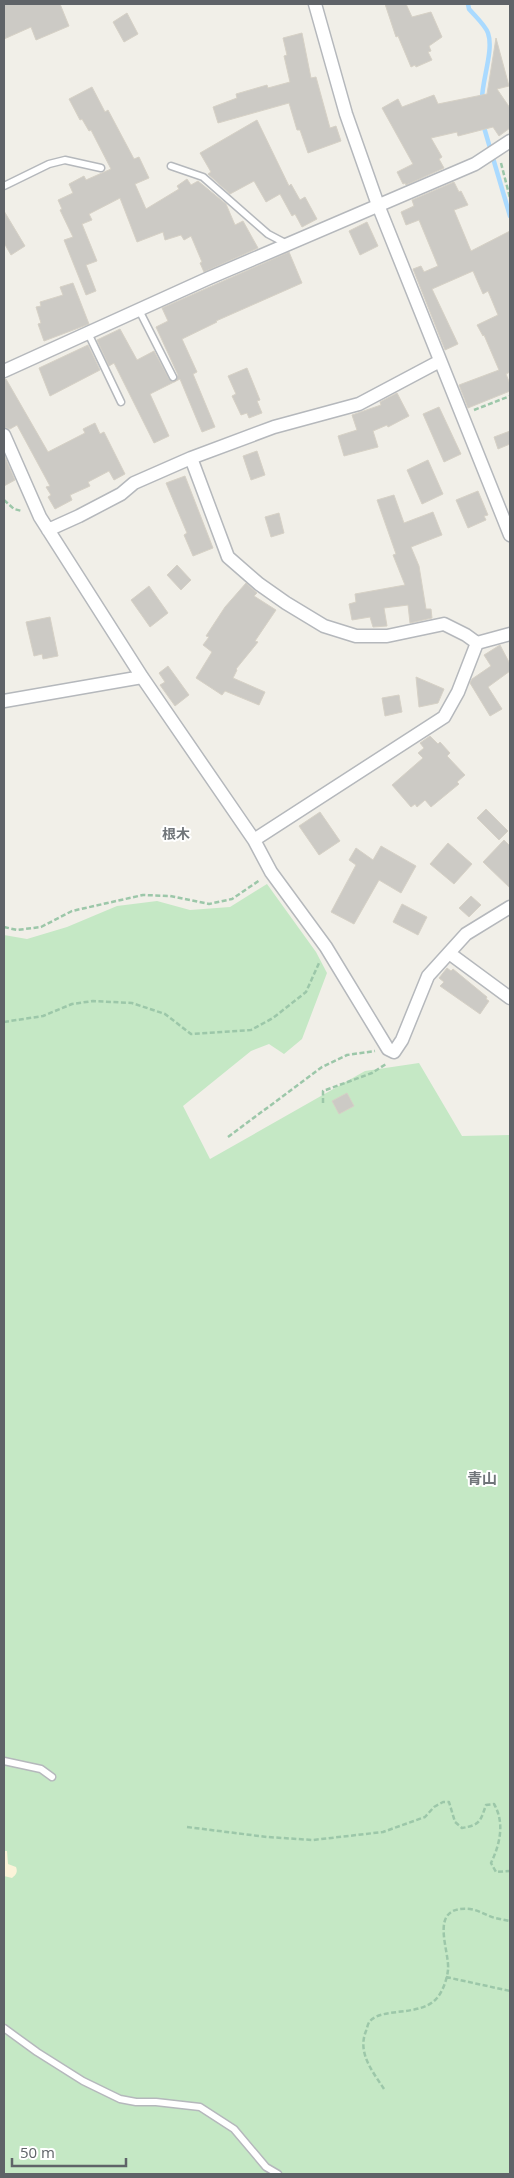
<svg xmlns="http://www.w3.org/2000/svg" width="514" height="2178" viewBox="0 0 514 2178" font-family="'Open Sans','Noto Sans JP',sans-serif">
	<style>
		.green { fill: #c5e8c5 }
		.sand { fill: #fbf3d9 }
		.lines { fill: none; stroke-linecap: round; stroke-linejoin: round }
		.stream { stroke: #aadaff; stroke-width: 4.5 }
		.building { fill: #cccac5; stroke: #d6d1c6 }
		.service-casing { stroke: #b5b8bc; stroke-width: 9 }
		.minor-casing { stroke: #b5b8bc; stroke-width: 15 }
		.path { stroke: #9cc7a9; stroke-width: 2.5; stroke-dasharray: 5 2.5; stroke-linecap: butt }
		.service { stroke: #fff; stroke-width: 6 }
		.minor { stroke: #fff; stroke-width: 12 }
		.labels { text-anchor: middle; stroke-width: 4; stroke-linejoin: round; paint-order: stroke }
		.neighbourhood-label { font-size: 14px; font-weight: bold; fill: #70757a; stroke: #fff }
		.quarter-label { font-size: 15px; font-weight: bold; fill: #70757a; stroke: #fff }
	</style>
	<rect width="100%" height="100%" fill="#f1efe8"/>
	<path class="green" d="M267,884L316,952L327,973L302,1039L284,1054L269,1044L251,1051L183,1106L210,1159L365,1071L419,1063L462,1136L510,1135V2174H4V935L27,939L67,927L117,906L157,901L190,910L230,907Z"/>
	<path class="sand" d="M4,1851H7L8,1864L16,1867C18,1872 16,1875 12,1878L4,1876Z"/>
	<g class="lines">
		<path class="stream" d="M468,4L469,9C475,16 485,25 488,33C494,50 482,80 482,99
			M483,124L510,216"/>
	</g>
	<path class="building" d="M4,4H60L69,26L36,40L31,27L4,39Z
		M385,4H406L412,17L431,12L442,37L429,46L431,51L428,52L432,60L416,67L415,65L411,67L398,36L396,37Z
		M127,13L138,34L124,42L113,22Z
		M302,33L311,78L316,77L330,128L336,126L341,141L308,153L300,130H297L289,103L218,123L213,107L237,98L236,94L267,85L268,88L290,82L284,56L287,55L283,38Z
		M496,38L509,86L497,89L510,108V128L499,136L493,127L458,136L457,132L431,138L442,157L439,159L444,168L406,185L405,183L403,184L397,172L413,164L382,108L398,99L402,107L434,95L438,104L487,94Z
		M92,87L105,112L108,110L134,159L139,157L149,178L135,184L146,209L179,189L177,186L187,179L191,185L198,181L226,204L235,225L243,221L258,248L204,272L200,263L202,262L191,236L184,240L181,235L165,240L163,232L137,242L120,198L89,214L92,220L82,224L97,261L86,265L96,291L86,295L64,240L73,237L60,210L62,209L58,200L73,193L69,184L84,176L86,180L111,169L91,130L89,131L82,119L80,120L69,99Z
		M257,120L289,186L291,184L300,200L305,197L317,219L302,227L295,214L292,216L280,194L266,202L254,181L230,194L208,174L211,172L200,153Z
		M454,182L459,192L461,191L468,205L454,210L471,251L510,231V372L506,374L510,384V391L468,408L459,385L499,370L484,335L483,336L477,325L498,315L488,291L483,294L473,271L432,289L458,344L445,350L413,269L421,266L424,272L438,266L419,220L406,225L401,212L414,206L412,200Z
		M4,211L25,246L11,255L4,243Z
		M367,222L378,246L360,255L349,231Z
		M289,252L302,283L216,321L217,322L182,339L197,372L193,374L215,427L202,432L180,379L150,394L169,436L154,443L114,363L109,366L97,340L120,329L137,360L154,351L169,379L175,382L178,375L156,327L168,321L162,308Z
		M73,283L89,324L44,341L38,324L41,323L36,307L41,306L40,302L63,295L60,287Z
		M88,345L100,370L50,396L39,368Z
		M247,368L260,400L257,401L262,413L249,418L247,413L241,415L232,396L236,394L228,376Z
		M4,379H6L48,452L85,433L83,429L95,423L100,434L104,432L125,474L114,480L109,471L88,482L90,486L70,495L72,500L55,509L48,497L51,495L46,487L50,486L17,425L10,429L4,427Z
		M397,393L409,416L388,427L387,425L373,431L378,447L344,456L338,436L357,430L352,415L381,405L380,402Z
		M439,407L461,454L444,462L423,414Z
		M510,431V444L498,449L494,437Z
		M257,451L265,475L251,480L243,456Z
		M4,455L15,480L4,486Z
		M428,460L443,494L422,504L407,470Z
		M185,476L213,548L193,556L184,535L187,533L166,483Z
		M478,491L488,515L484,516L486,520L468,528L456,500Z
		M394,495L404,523L433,512L442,535L411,547L419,566L426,609H431L432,618L410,623L408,605L384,608L387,626L373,627L370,617L352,620L349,604L356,602L355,594L405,585L393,555L396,554L377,500Z
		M279,513L284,533L271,537L265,517Z
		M177,565L191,580L181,590L167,575Z
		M246,583L257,593L254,596L276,610L255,641L258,642L236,669L237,670L233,678L265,692L259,705L225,691L222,695L196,678L212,652L203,645L209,637L206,636L225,607Z
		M149,586L168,613L150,627L131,600Z
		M50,617L58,656L43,659L42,654L34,656L26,622Z
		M500,645L510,664V671L488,687L502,709L490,716L470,683L472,679L491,666L484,655Z
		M168,666L189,695L175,706L160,685L165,682L159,673Z
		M416,677L444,689L438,703L419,707Z
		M399,695L402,712L385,716L382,698Z
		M430,736L438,744L440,742L450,753L447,756L465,775L457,782L459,784L431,807L425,800L417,807L415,804L411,807L392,785L423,758L418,753L424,748L420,743Z
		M486,809L508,831L499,840L477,818Z
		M320,812L340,841L319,855L299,826Z
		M504,840L510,846V888L483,862Z
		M448,843L472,864L454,884L430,864Z
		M381,846L416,866L401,893L379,880L354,924L331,912L356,865L349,860L356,848L373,860Z
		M471,896L481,905L469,917L459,908Z
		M402,904L427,917L418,935L393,922Z
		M447,968L451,971L453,969L487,997L486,999L489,1001L480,1014L440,986L444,982L439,978Z
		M347,1093L354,1106L339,1114L332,1101Z"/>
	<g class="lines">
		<g class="service-casing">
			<path id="service" d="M171,166L203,177L268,234L287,244
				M4,186L49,164L65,160L101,168
				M139,310L173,377
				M88,333L121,402
				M4,1761L41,1769L52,1777
				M4,2028L37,2052L83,2081L120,2099L136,2102H156L200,2107L234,2129L266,2167L278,2174"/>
		</g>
		<g class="minor-casing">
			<path id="minor" d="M315,4L346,114L378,205L510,535
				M4,371L209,278L475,164L510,141
				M4,435L40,517L142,677L254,840L271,872L326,947L388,1049L394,1052L402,1040L428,976L466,934L510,907
				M191,458L228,557L259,584L286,603L324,626L356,636H387L444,624L466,635L477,643
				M48,530L79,516L121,494L134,483L191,458L274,427L359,404L440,361
				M4,701L142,677
				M254,840L444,717L458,692L477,643L510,634
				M449,953L510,998"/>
		</g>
		<path class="path" d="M501,163L510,198
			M474,410L510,396
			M4,500L14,509L22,511
			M4,927L17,930L41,927L72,911L143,895L170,896L209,904L232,899L260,880
			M4,1022L43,1016L72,1004L93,1001L132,1003L165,1014L191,1034L251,1030L273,1018L306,992L319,963
			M323,1103V1091L372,1073L386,1064
			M228,1137L322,1067L347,1055L375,1051
			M187,1827L267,1837L313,1840L383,1832L425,1817L434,1807L443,1802H449L455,1822L462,1828C480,1825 480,1822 486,1805L494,1804C505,1823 500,1844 491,1863L496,1872L510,1871
			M446,1977L510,1991
			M384,2089C373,2072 357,2053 366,2031C367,2028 368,2023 370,2021C383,2007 421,2017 437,1998C443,1991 447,1979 448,1970C450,1950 427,1905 470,1909C479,1910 487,1916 495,1918C500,1919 505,1920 510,1921"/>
		<use href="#service" class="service"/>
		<use href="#minor" class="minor"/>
	</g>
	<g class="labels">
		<g class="neighbourhood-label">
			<text x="176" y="839">根木</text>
		</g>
		<g class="quarter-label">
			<text x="482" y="1484">青山</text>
		</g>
	</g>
	<rect width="514" height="2178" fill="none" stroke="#5f6368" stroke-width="10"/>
	<path d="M12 2158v8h114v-8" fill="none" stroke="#5f6368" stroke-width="2.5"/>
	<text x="20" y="2158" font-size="15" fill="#5f6368" stroke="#ffffff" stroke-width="4" paint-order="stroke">50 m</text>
</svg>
